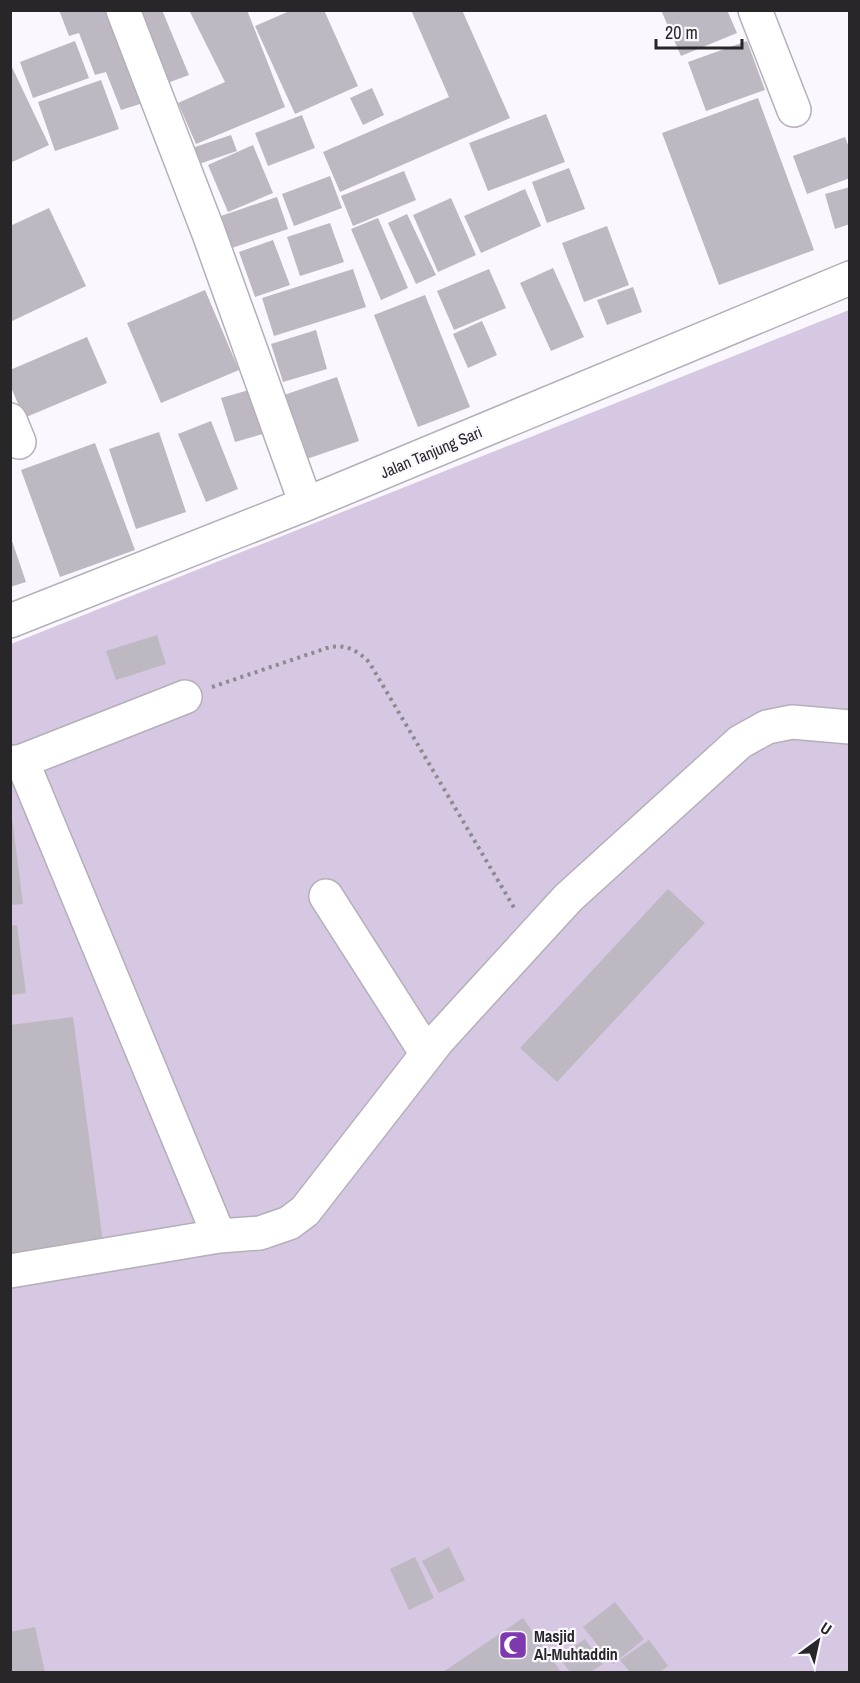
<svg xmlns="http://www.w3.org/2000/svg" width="860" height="1683" viewBox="0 0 860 1683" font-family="'Archivo Narrow',sans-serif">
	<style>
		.green { fill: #d6c7e3 }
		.building { fill: #bdb8c1 }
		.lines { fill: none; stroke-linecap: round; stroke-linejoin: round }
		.minor-casing { stroke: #b4afb9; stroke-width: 36 }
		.path { stroke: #8c8a8f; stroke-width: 4; stroke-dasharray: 3 4.5; stroke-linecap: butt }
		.minor { stroke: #fff; stroke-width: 33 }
		.labels { text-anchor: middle; stroke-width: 4.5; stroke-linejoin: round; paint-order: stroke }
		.street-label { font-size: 16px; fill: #282629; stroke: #faf7fe }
		.poi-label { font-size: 16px; font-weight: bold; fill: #282629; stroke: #faf7fe; text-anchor: start }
	</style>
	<rect width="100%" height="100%" fill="#faf7fe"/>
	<path class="green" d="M849,310V1672H11V644Z"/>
	<path class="building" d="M59,10H119L156,99L121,110L106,72L95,75L79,33L69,36Z
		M135,10H162L189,75L165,84Z
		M189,10H247L285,107L196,144L178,103L225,82Z
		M292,10H324L358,86L295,114L255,26Z
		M411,10H462L510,118L340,192L323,152L449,97Z
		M661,10H727L737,33L681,56Z
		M75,41L89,78L33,98L20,62Z
		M747,41L765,90L706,111L688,62Z
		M10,63L49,145L10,163Z
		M101,80L119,129L55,151L38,102Z
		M372,88L384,115L363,125L350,98Z
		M758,98L814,250L719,285L662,133Z
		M546,114L565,162L488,191L469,143Z
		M302,115L315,148L268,166L255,133Z
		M231,135L237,151L199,164L192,148Z
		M845,137L850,150V178L807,194L793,156Z
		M253,145L273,193L228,212L208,165Z
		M569,168L585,209L547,223L532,182Z
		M404,171L416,200L353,226L341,196Z
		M330,176L342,208L294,226L282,194Z
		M850,187V224L835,229L825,194Z
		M525,189L541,226L481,253L464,216Z
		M277,197L288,229L226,250L215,218Z
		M451,198L476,255L438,272L413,215Z
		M49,208L86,286L10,322V226Z
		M407,214L436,275L416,284L388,223Z
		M378,218L408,288L381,300L351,229Z
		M330,223L344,262L300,276L287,237Z
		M607,226L629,285L584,302L562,243Z
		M273,240L290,285L255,297L239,252Z
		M553,268L584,337L551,351L520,283Z
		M353,269L366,307L274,336L262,298Z
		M489,269L506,308L454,330L437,291Z
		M633,287L642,312L607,325L597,300Z
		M205,290L239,370L161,403L127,323Z
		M425,295L470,407L418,427L374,315Z
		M482,321L497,355L468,368L453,334Z
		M316,330L327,369L283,382L271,344Z
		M87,337L107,383L24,418L10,385V370Z
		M337,377L359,441L301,461L278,397Z
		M263,386L277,430L235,442L221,398Z
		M211,421L238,489L206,502L178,434Z
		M159,432L186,512L136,529L109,449Z
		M95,443L135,550L60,577L21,470Z
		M10,535L26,582L10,587Z
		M157,635L166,664L116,680L106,651Z
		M10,818H12L23,904L10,905Z
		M668,889L705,923L557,1082L520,1048Z
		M17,925L26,993L10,995V926Z
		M73,1017L104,1250L10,1262V1025Z
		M449,1547L465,1580L439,1593L422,1561Z
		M415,1557L434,1598L409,1610L390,1569Z
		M615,1602L644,1639L613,1664L583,1627Z
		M523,1618L561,1672H443Z
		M35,1627L45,1672H10V1632Z
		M585,1639L603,1664L591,1672H570L559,1657Z
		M649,1640L668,1666L660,1672H630L620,1660Z"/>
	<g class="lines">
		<g class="minor-casing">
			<path id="minor" d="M123,10L208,231L306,504
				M755,10L794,110
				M10,420L19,442
				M10,621L306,504L850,278
				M22,761L219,1236
				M10,763L22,761L185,697
				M326,896L427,1054
				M10,1271L219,1236L260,1233L289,1223L305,1211L438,1040L568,898L740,742L767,727L792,722L850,727"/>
		</g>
		<path class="path" d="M212,687L327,648C344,643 357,650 369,662L516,911"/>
		<use href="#minor" class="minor"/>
	</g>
	<defs>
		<g id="mosque-square" transform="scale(1.5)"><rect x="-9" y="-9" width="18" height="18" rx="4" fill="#7d39ad" stroke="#faf7fe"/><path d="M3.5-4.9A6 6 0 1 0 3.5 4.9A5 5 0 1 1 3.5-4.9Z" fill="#fff"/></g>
	</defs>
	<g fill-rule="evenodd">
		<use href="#mosque-square" x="513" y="1645"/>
	</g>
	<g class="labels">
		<g class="street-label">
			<text transform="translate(431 452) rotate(-23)" y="6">Jalan Tanjung Sari</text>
		</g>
		<g class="poi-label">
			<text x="534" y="1642">Masjid<tspan x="534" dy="18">Al-Muhtaddin</tspan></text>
		</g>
	</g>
	<rect width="860" height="1683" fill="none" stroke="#282629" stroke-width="24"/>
	<g transform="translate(818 1641) rotate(33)" stroke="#faf7fe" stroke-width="4.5" paint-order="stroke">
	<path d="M0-4.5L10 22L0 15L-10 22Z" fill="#282629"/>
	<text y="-9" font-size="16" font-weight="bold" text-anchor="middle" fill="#282629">U</text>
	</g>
	<path d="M656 39v9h86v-9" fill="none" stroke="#282629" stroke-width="3"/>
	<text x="665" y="39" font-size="18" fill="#282629" stroke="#faf7fe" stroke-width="4.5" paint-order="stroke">20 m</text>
</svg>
